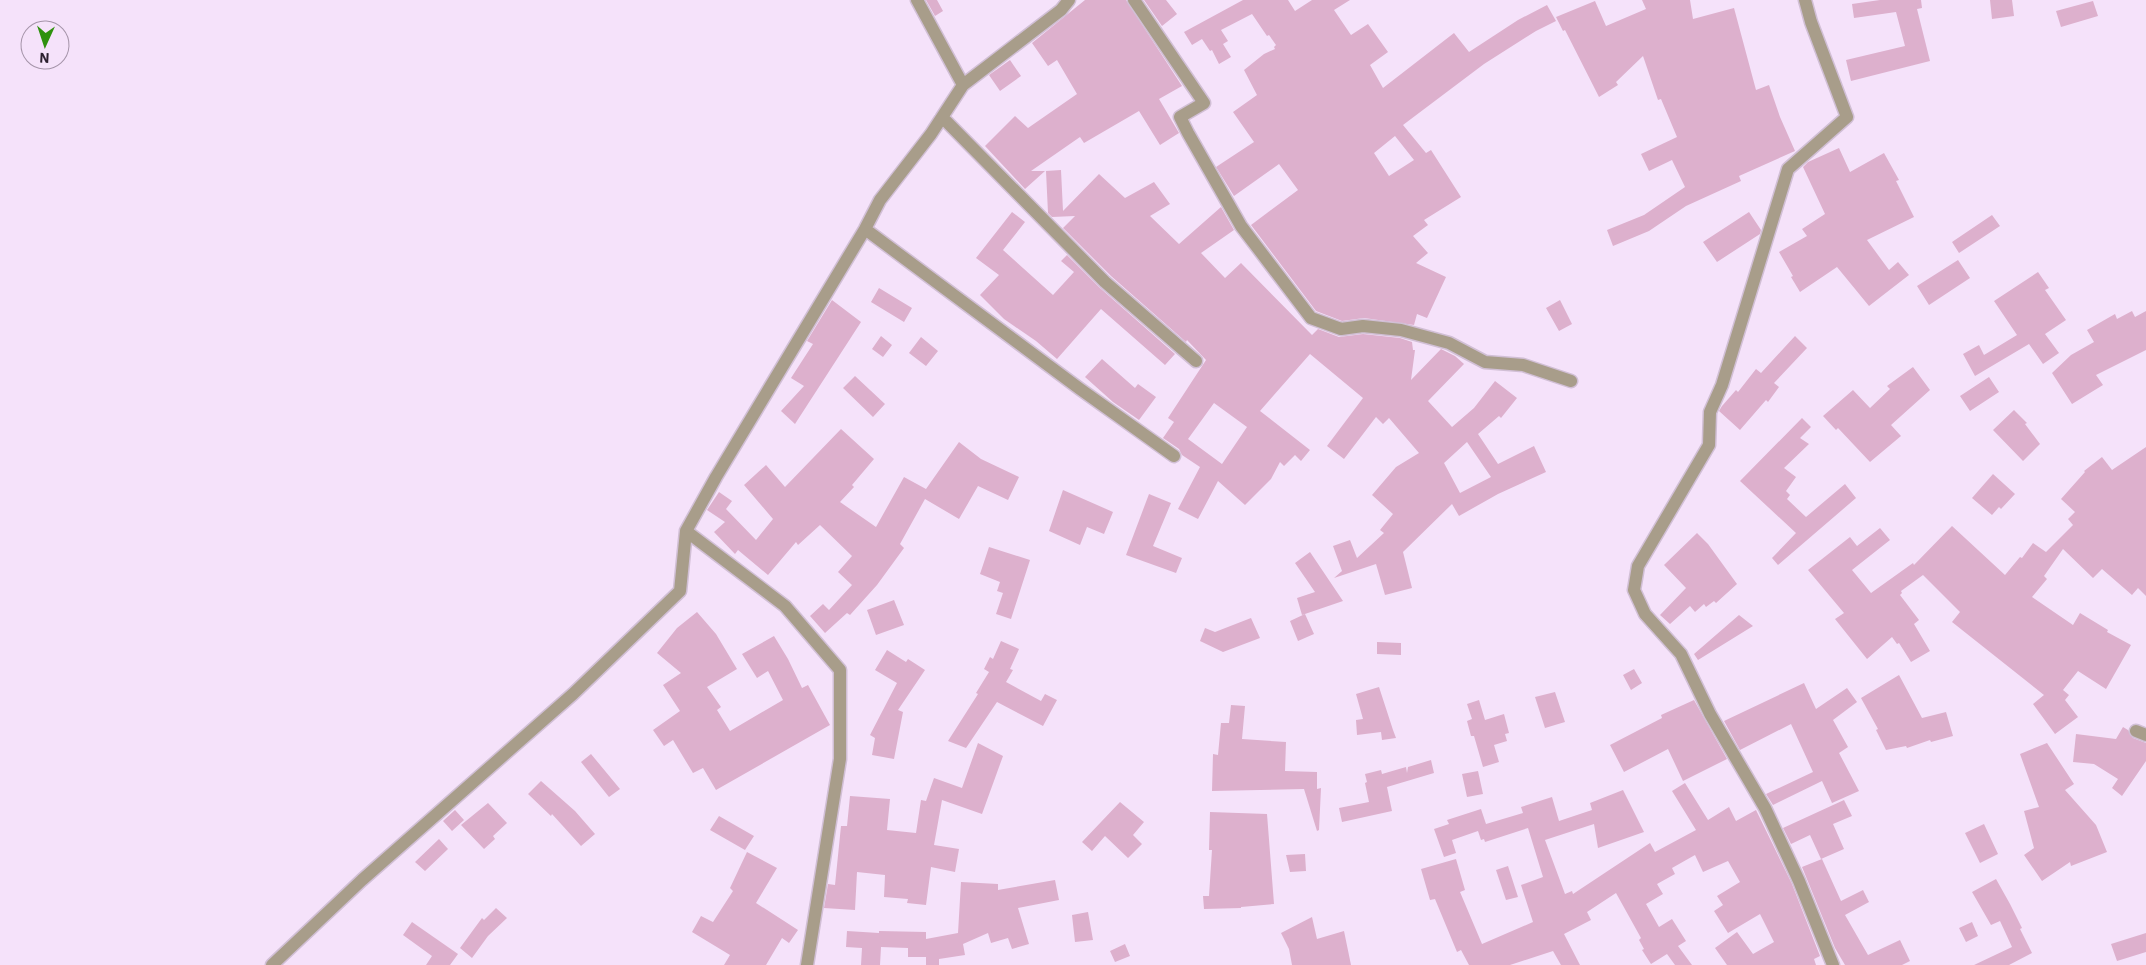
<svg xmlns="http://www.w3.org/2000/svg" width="2146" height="965" viewBox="0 0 2146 965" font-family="'IBM Plex Sans',sans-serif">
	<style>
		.building { fill: #ddb0cd; fill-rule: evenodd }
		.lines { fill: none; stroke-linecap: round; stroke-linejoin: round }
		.minor-casing { stroke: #d1bfd5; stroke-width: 15 }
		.minor { stroke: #a89d8a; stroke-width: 12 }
	</style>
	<rect width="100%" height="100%" fill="#f5e2fa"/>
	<path class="building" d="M926,0H937L943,11L935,16Z
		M1085,0H1126L1182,86L1159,99L1179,133L1160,145L1139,111L1084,143L1080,137L1031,171H1045L1025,189L985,146L1015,116L1028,128L1077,94L1057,60L1048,66L1032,43Z
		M1144,0H1166L1177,14L1162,26Z
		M1243,0H1288L1295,11L1312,0H1350L1334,10L1351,35L1368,24L1388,52L1370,65L1383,88L1454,33L1469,52L1518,20L1547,5L1556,21L1536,31L1484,64L1403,125L1426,153L1431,150L1461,197L1424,220L1428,225L1413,236L1428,253L1416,263L1446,277L1427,318L1417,314L1414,325L1364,318L1342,321L1316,311L1251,225L1298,190L1279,164L1234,196L1216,167L1254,142L1233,112L1257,95L1244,70L1264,54L1275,49L1274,47L1276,45L1269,35L1267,36L1252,14L1221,30L1228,41L1223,44L1231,57L1219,64L1212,50L1210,51L1202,39L1192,45L1184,32ZM1395,136L1414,160L1389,176L1374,153Z
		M1642,0H1690L1693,19L1734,8L1756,90L1769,85L1780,117L1795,151L1739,176L1741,181L1686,206L1649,231L1613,246L1607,230L1644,215L1685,187L1672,160L1649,171L1641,154L1677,137L1661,99L1658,100L1643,56L1616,82L1618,85L1599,97L1565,30L1563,31L1556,17L1595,1L1606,26L1646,9Z
		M1880,0H1921L1922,8L1917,9L1930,61L1851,81L1846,60L1905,46L1896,12L1854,18L1852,4Z
		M1990,0H2012L2014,16L1992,19Z
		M2093,1L2098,16L2061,27L2056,11Z
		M1010,60L1021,76L1000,91L989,75Z
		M1839,148L1850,172L1884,153L1899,180L1896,181L1914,217L1867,240L1889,270L1898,262L1909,275L1869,306L1837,267L1800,292L1791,277L1793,276L1779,252L1807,236L1802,229L1825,214L1803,167L1808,162Z
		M1061,170L1063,211L1099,174L1125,198L1154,182L1170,204L1150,216L1179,244L1221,207L1234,230L1201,253L1225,278L1241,263L1312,335L1318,329L1339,337L1363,334L1400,338L1412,342L1413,350H1415L1411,380L1441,349L1455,356L1464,364L1428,401L1452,427L1474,408L1495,381L1517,398L1501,418L1499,416L1478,434L1498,464L1534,446L1546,472L1498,494L1459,516L1452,504L1403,552L1412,588L1385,595L1376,564L1334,578L1342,571L1333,546L1350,540L1357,558L1384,533L1380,530L1393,514L1372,495L1396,467L1419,453L1389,418L1383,424L1376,417L1344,459L1327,446L1363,398L1310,354L1260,411L1310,450L1301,461L1295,455L1284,466L1280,462L1271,479L1245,505L1218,481L1198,519L1178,509L1200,467L1182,455L1179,449L1163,438L1174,422L1168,418L1206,360L1187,340L1186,342L1111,276L1063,228L1075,216L1052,217L1048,213L1046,171ZM1214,403L1247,427L1222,464L1188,439ZM1467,442L1491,477L1460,493L1444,463Z
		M1012,212L1025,222L1003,250L1053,295L1074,272L1061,261L1067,255L1100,288L1175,354L1165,365L1101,309L1057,359L1036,341L1004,319L980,295L999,275L976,258Z
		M1749,212L1761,230L1760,234L1717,262L1703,242Z
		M1992,215L2000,226L1959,253L1952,242Z
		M1958,260L1970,278L1929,305L1917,286Z
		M2038,272L2049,288L2045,290L2066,320L2045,334L2059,353L2043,364L2029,344L1975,376L1963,354L1979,345L1984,355L2017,335L1994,301Z
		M879,288L912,308L904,322L871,302Z
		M832,300L861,322L795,424L781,411L804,386L791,378L813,344L807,341Z
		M1560,300L1572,324L1559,331L1546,308Z
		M2132,311L2135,317L2146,311V350L2096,375L2103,385L2072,404L2052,373L2071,355L2094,342L2087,330L2115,314L2117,319Z
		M881,336L892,345L883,357L872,349Z
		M1795,336L1807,348L1774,383L1779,387L1768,402L1766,400L1740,430L1719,411L1722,406L1736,390L1738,392L1756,369L1761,373Z
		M921,337L938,351L926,366L909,353Z
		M1102,359L1135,388L1138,384L1156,397L1139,420L1113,402L1085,377Z
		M1913,367L1930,390L1891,425L1901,436L1870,462L1838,428L1836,430L1823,416L1853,390L1870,408L1890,389L1887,386Z
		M855,376L885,404L873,417L843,388Z
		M1989,377L1999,392L1970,411L1960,396Z
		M2014,410L2027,423L2025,424L2040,444L2023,461L1993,430Z
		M1802,418L1811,427L1800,438L1809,444L1784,468L1796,477L1786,491L1790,495L1787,499L1806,517L1845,484L1856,498L1778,565L1772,558L1796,533L1740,481Z
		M841,429L874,459L852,485L854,487L840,502L876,527L904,477L926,489L959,442L981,459L1019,477L1008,500L978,486L959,519L925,499L900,544L904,548L877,585L850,615L847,613L825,633L810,616L823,604L829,610L852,585L838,572L852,556L820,525L798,545L796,542L768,575L738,550L735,554L714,532L725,522L707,510L719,492L732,501L726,509L756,540L773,519L744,485L766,465L785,487Z
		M2146,447V596L2138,588L2132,595L2102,569L2093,578L2063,549L2044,576L2047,579L2032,597L2073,625L2080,613L2108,630L2107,632L2131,645L2106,689L2078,671L2063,690L2069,695L2065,700L2078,717L2055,734L2033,704L2044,695L1952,622L1960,612L1923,575L1901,591L1902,593L1900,595L1919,620L1914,624L1930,651L1911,662L1899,643L1897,644L1892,637L1867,659L1835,619L1844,613L1808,570L1850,537L1857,546L1880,528L1890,540L1852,570L1871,593L1913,563L1914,565L1952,526L2005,575L2020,557L2022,558L2033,543L2046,552L2073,525L2068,519L2075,512L2061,499L2085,472L2084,471L2102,457L2112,470Z
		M1993,474L2015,494L2001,509L1999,507L1992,515L1972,498Z
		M1063,490L1113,512L1104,534L1087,527L1080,545L1049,531Z
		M1149,494L1171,503L1153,546L1182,558L1176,573L1126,555Z
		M1697,533L1708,544L1737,584L1716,603L1714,601L1706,607L1704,604L1695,612L1690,606L1670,624L1660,615L1686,588L1664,565Z
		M989,547L1030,560L1011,619L996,614L1003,593L997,591L1000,582L980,574Z
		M1310,552L1343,601L1302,615L1297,598L1315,592L1295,563Z
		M894,600L904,625L876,635L867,610Z
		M697,612L716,634L737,669L707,687L721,707L717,710L730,731L783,700L768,671L757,678L742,654L774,636L788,659L802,688L808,685L830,725L716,790L703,768L693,773L673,740L664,746L653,730L680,711L663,685L681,673L657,653L677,628Z
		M1305,614L1314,634L1298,641L1290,621Z
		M1739,615L1753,626L1698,660L1694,654Z
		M1251,618L1260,638L1223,652L1200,641L1205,628L1215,632Z
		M1001,641L1019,649L1010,669L1013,670L1006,682L1041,701L1045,694L1057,700L1043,726L997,702L966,748L948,741L978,694L976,693L989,672L984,669L990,657L993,659Z
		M1377,642L1401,643V655L1377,654Z
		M887,650L906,662L908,659L925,670L898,710L903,712L894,759L872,755L875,738L870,735L897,683L875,670Z
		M1634,669L1642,683L1631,690L1623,675Z
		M1899,675L1922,718L1946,712L1953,736L1931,742L1930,740L1907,748L1906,746L1886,750L1876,730L1878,729L1861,698Z
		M1804,683L1816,709L1847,688L1857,702L1833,720L1848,747L1839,753L1859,791L1832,803L1822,781L1773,805L1766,794L1813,772L1791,724L1740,750L1724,721Z
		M1379,687L1393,730L1396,738L1382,740L1381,732L1357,735L1356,720L1363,719L1356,694Z
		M1555,692L1565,722L1545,728L1535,697Z
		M1479,700L1485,720L1504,714L1509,733L1505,734L1507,741L1494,745L1499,762L1483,767L1474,736H1471L1467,721L1472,719L1467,704Z
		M1694,700L1727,759L1683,781L1668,749L1624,772L1610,745L1662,718L1661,715Z
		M1231,705L1245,706L1242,739L1286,742L1285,771L1317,772V789L1321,788L1319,830L1317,831L1304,789L1212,791L1213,754L1218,755L1221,723H1229Z
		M2123,727L2128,730L2133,738L2146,743V761L2122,796L2112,788L2118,779L2094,764L2073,762L2076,734L2116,739Z
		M978,743L1003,756L982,814L942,800L934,845L959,849L955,872L931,867L926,905L907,903L908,899L884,897L885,875L857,872L855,910L824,908L828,884L835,885L841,826H847L850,796L890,799L887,830L916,833L921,800L926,801L934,778L962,788Z
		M2047,743L2074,784L2065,790L2096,825L2107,852L2071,866L2070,862L2042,881L2024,855L2034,848L2024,811L2039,807L2020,754Z
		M591,754L620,789L609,797L581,762Z
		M1431,760L1434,773L1387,787L1392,811L1342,822L1339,808L1369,802L1365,783L1367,782L1365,774L1381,770L1382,774L1406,767L1407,773L1408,767Z
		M1478,771L1483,794L1467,797L1462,774Z
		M541,781L575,811L595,834L581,846L552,814L551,816L528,794Z
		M1685,783L1708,820L1729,807L1736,821L1756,810L1792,884L1820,956L1814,959L1816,965H1727L1715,948L1737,932L1753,954L1774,942L1760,914L1728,933L1714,911L1723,905L1717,896L1740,882L1728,861L1703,872L1695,855L1672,868L1675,874L1657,884L1663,894L1646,904L1659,927L1672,919L1686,941L1678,946L1692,965H1675L1667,954L1651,964L1642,950L1644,949L1639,940L1641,938L1616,893L1587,912L1591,920L1564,934L1580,965H1561L1553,951L1510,965H1469L1461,950L1457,952L1435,899L1430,900L1421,869L1456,859L1465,890L1460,892L1482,944L1533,922L1521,885L1543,877L1528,828L1485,842L1484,839L1481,840L1478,831L1452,840L1456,853L1444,857L1434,829L1449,824L1447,820L1481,809L1486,824L1523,813L1521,807L1552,797L1559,821L1592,810L1590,803L1623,790L1644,832L1598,848L1594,824L1545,840L1565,894L1572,891L1573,894L1650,843L1655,852L1696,830L1672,791Z
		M1844,800L1852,816L1833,824L1844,849L1821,859L1810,835L1791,844L1783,828Z
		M1120,802L1144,822L1133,835L1142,844L1128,858L1105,836L1092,851L1082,842Z
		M488,803L507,823L493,836L495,839L484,849L461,825Z
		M455,810L464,820L452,831L443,821Z
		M1210,812L1267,814L1274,904L1241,907V908L1204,909L1203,896H1209L1212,850H1209Z
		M719,816L754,836L745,850L710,830Z
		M1984,824L1998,854L1980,863L1965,833Z
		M439,839L448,849L425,871L415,862Z
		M747,852L777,868L756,903L798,930L789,943L782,938L766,965H724L730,955L692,932L701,916L713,922L733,891L730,888Z
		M1305,854L1306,871L1290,872L1286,855Z
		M1822,859L1841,901L1863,890L1869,902L1845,915L1868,955L1900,940L1910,961L1902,965H1845L1835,948L1802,867Z
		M1508,866L1518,897L1506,900L1496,870Z
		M1996,879L2010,904L2022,928L2020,929L2032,953L2009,965H1974L2012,947L2000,921L1991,925L1972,892Z
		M1055,880L1059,900L1018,908L1029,944L1012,949L1008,938L991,943L988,933L963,944L965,955L939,959V965H926V957H908V948L881,947L880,965H861L862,948L846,947L847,931L879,933V931L926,932V939L958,933L961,882L998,884V890Z
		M496,908L507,918L488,936L472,958L460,948L482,918L484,920Z
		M1088,912L1093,940L1075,942L1072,915Z
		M1312,917L1317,939L1344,931L1351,965H1292L1289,949L1281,933Z
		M412,922L458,954L450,965H426L432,956L403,935Z
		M1972,922L1978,936L1966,942L1959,928Z
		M2146,933V952L2117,961L2111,944Z
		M1125,944L1130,956L1115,962L1110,951Z"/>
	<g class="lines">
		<g class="minor-casing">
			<path id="minor" d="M917,0L963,85
				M1134,0L1204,103L1180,117L1188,133L1241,226L1311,318L1341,329L1363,326L1401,330L1449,343L1485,362L1523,365L1571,381
				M1805,0L1811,22L1847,117L1788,169L1722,385L1710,412L1709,445L1638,566L1634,590L1645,614L1681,654L1710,714L1765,808L1799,881L1833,965
				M942,117L1105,282L1196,361
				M865,229L1080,389L1174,456
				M686,531L785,606L840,670V759L807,965
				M2136,731L2146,735
				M272,965L362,880L573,694L680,591L686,531L716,477L865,229L880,200L931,134L963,85L1061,10L1069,0"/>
		</g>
		<use href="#minor" class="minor"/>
	</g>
	<g transform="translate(45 45) rotate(183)"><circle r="24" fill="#f5e2fa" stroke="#a594a9"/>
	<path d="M0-4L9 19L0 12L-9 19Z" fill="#2f910e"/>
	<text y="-8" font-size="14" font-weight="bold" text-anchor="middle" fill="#2c202f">N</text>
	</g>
</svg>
